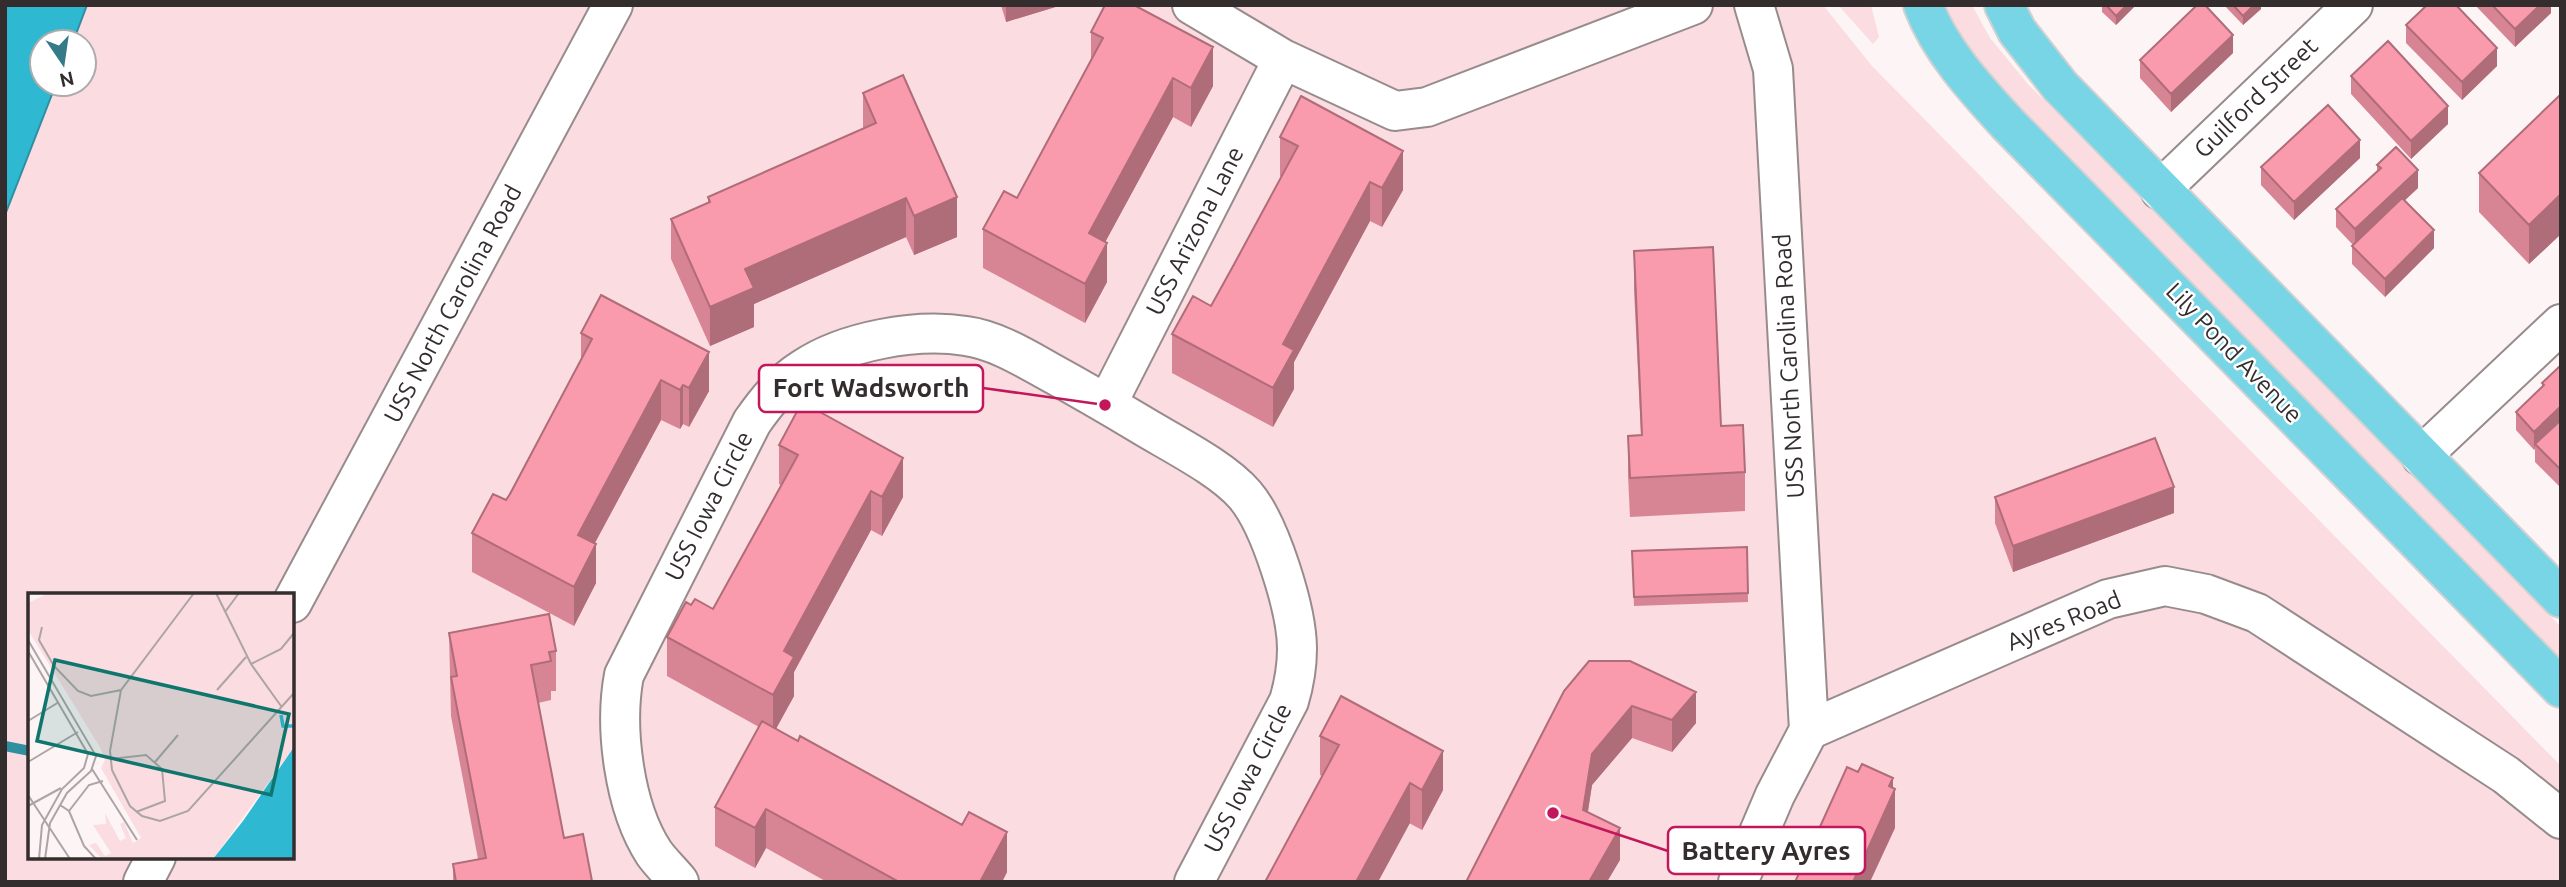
<svg xmlns="http://www.w3.org/2000/svg" width="2566" height="887" viewBox="0 0 2566 887" font-family="Ubuntu,sans-serif">
	<style>
		.green { fill: #fbdce0; fill-rule: evenodd }
		.water { fill: #2fb8d2; stroke: #308ea1; stroke-width: 2 }
		.lines { fill: none; stroke-linecap: round; stroke-linejoin: round }
		.stream { stroke: #308ea1; stroke-width: 10 }
		.minor-casing { stroke: #988b8d; stroke-width: 42 }
		.major-casing { stroke: #d2d1d1; stroke-width: 42 }
		.minor { stroke: #fff; stroke-width: 38 }
		.major { stroke: #77d5e6; stroke-width: 38 }
		.wall { fill: #d78495 }
		.shaded-wall { fill: #af6c79 }
		.building { fill: #fa9aad; stroke: #af6c79; stroke-width: 2 }
		.labels { text-anchor: middle; stroke-width: 5; stroke-linejoin: round; paint-order: stroke }
		.street-label { font-size: 24px; fill: #332d2e; stroke: #fff }
		.inset-river { fill: none; stroke: #2fb8d2; stroke-width: 3.5 }
		.inset-road { fill: none; stroke: #aca4a5; stroke-width: 2 }
		.view { fill: #0f766e; fill-opacity: 0.15; stroke: #0f766e; stroke-width: 3.5 }
		.inset-edge { fill: none; stroke: #332d2e; stroke-width: 3.5 }
		.leader { fill: none; stroke: #c2185b; stroke-width: 2.5 }
		.callout-dot { fill: #c2185b; stroke: #fff; stroke-width: 2.5 }
		.callout { fill: #fff; stroke: #c2185b; stroke-width: 2.5 }
		.callout-label { font-size: 26px; text-anchor: middle; font-weight: bold; fill: #332d2e }
	</style>
	<rect width="100%" height="100%" fill="#fdf4f5"/>
	<path class="green" d="M87,5H1823L1872,66L2561,766V882H5V215L56,84H84V42H73ZM30,595H292V857H30Z
		M1838,5H1871L1879,37L1873,44Z
		M1944,5H1972L1990,38L2027,83L2561,627V665L2106,202L1974,59Z"/>
	<path class="water" d="M5,5H87L73,42H42V84H56L5,215Z"/>
	<g class="lines">
		<path class="stream" d="M5,746L30,751"/>
		<g class="minor-casing">
			<path id="minor" d="M1192,5L1283,59L1395,111L1427,107L1693,5
				M1754,5L1773,69L1809,730
				M2160,190L2353,5
				M1107,404L1283,59
				M2421,456L2561,324
				M292,603L613,5
				M143,882L156,857
				M679,882C671,872 661,863 654,853C624,807 614,728 624,675L752,422C766,402 781,383 803,369C845,341 916,328 966,336C995,340 1023,357 1048,371C1079,388 1110,406 1140,424C1171,443 1222,468 1245,495C1270,524 1297,610 1297,649C1297,666 1294,684 1289,701L1194,882
				M1738,882L1775,795L1809,730L2108,599L2165,586L2206,594L2257,613L2506,775L2561,819"/>
		</g>
		<g class="major-casing">
			<path id="major" d="M1923,5C1940,50 1975,88 2007,123L2561,688
				M2004,5L2017,31L2060,86L2561,598"/>
		</g>
		<use href="#minor" class="minor"/>
		<use href="#major" class="major"/>
	</g>
	<path class="wall" d="M1001,5H1062L1006,22Z
		M2102,5H2136L2116,25L2102,12Z
		M2224,5H2261V9L2243,25Z
		M2475,5H2551V13L2515,47Z
		M2406,25L2497,66L2462,100L2406,43Z
		M1091,32L1213,86L1191,127L1173,117L1105,242L1107,282L1085,323L983,268V229L1017,198L1091,60Z
		M2233,53L2171,112L2140,78V60Z
		M2351,76L2448,124L2411,159L2351,94Z
		M863,93L957,237L914,255L906,237L754,304V327L710,346L671,259V219L708,203V197L863,129Z
		M2561,94V234L2529,264L2479,212V173Z
		M1280,137L1403,190L1382,227L1370,221L1294,362V389L1273,427L1172,373V334L1211,306L1281,177L1280,176Z
		M2360,158L2294,220L2261,185V167Z
		M2377,165L2418,188L2405,200L2434,248L2385,297L2352,264V246L2353,245L2336,227V209L2377,171Z
		M1634,251L1721,426L1745,472V511L1630,517L1628,475V436L1641,435L1634,290Z
		M581,333L709,391L689,427L683,424L680,429L661,420L595,543L596,583L574,626L472,572V533L506,500L581,360Z
		M2561,365V484L2559,486L2535,462V449L2534,450L2516,430V412L2542,387V383Z
		M779,445L903,497L882,536L871,530L794,672V696L776,729L1007,872L1002,882H827L766,848L755,868L715,846V807L759,727L667,676V637L691,605L713,609L781,485L779,484Z
		M1995,497L2174,513L2013,572L1995,523Z
		M1747,547L1748,602L1634,606L1632,551Z
		M449,633L556,651V691H551V700L538,703L564,838L583,834L592,882H453V864L478,859L451,716Z
		M1589,661L1696,723L1672,752L1632,738L1592,785L1588,812L1620,860L1466,882Z
		M1320,736L1443,790L1422,830L1320,775Z"/>
	<path class="shaded-wall" d="M1006,5H1062L1006,22Z
		M2127,5H2136L2116,25V16Z
		M2254,5H2261V9L2243,25V16Z
		M2540,5H2551V13L2515,47V29Z
		M2233,35V53L2171,112V94Z
		M1213,47V86L1191,127V88Z
		M2497,48V66L2462,100V82Z
		M1173,78V117L1089,272V233Z
		M2448,106V124L2411,159V141Z
		M2360,140V158L2294,220V202Z
		M1403,151V190L1382,227V188Z
		M2418,170V188L2355,247V229Z
		M1370,182V221L1294,362V389L1273,427V388L1283,344Z
		M2561,194V234L2529,264V225Z
		M957,197V237L914,255V216Z
		M906,198V237L754,304V327L710,346V307L745,269Z
		M2434,230V248L2385,297V279Z
		M1107,243V282L1085,323V284Z
		M709,352V391L689,427V388Z
		M661,380V420L578,574V535Z
		M683,385V424L680,429V390Z
		M2561,406V424L2535,444L2534,450V432Z
		M903,458V497L882,536V497Z
		M2561,466V484L2559,486V468Z
		M2174,487V513L2013,572V546Z
		M871,491V530L794,672V696L773,734V695L784,651Z
		M596,544V583L574,626V587Z
		M1696,692V723L1672,752V720Z
		M1632,706V738L1592,785L1583,841V810L1592,754Z
		M1443,751V790L1422,830V790Z
		M1893,778V793L1895,789V828L1870,882H1853Z
		M1410,783V823L1378,882H1356Z
		M766,809V848L755,868V828Z
		M1620,828V860L1607,882H1589Z
		M1007,832V872L1002,882H980Z"/>
	<path class="building" d="M1105,5H1134L1213,47L1191,88L1173,78L1089,233L1107,243L1085,284L983,229L1004,191L1017,198L1103,38L1091,32Z
		M2106,5H2127L2116,16Z
		M2197,5H2205L2233,35L2171,94L2140,60Z
		M2233,5H2254L2243,16Z
		M2427,5H2456L2497,48L2462,82L2406,25Z
		M2492,5H2540L2515,29Z
		M2388,41L2448,106L2411,141L2351,76Z
		M903,75L957,197L914,216L906,198L745,269L754,288L710,307L671,219L710,202L708,197L876,123L863,93Z
		M2561,94V194L2529,225L2479,173Z
		M1301,96L1403,151L1382,188L1370,182L1283,344L1294,350L1273,388L1172,334L1193,296L1211,306L1232,268L1298,146L1280,137Z
		M2328,105L2360,140L2294,202L2261,167Z
		M2396,147L2418,170L2355,229L2336,209L2381,168L2377,165Z
		M2402,198L2434,230L2385,279L2352,246Z
		M1713,247L1721,426L1743,425L1745,472L1630,478L1628,436L1642,435L1634,251Z
		M601,295L709,352L689,388L683,385L680,390L661,380L578,535L596,544L574,587L472,533L493,494L506,500L510,494L592,339L581,333Z
		M2561,365V406L2534,432L2516,412L2544,385L2542,383Z
		M802,402L903,458L882,497L871,491L784,651L794,657L773,695L667,637L686,602L691,605L695,599L713,609L798,455L779,445Z
		M2561,420V466L2559,468L2535,444Z
		M2155,438L2174,487L2013,546L1995,497Z
		M1747,547L1748,593L1634,597L1632,551Z
		M549,614L556,651L549,652L551,661L531,665L564,838L583,834L592,881L456,882L453,864L486,858L451,677L457,676L449,633Z
		M1589,661H1630L1696,692L1672,720L1632,706L1592,754L1583,810L1620,828L1589,882H1466L1564,691Z
		M1341,696L1443,751L1422,790L1410,783L1356,882H1265L1339,745L1320,736Z
		M762,721L798,741L800,736L962,825L969,812L1007,832L980,882H899L766,809L755,828L715,807Z
		M1862,764L1893,778L1889,786L1895,789L1853,882H1795L1847,767L1858,772Z"/>
	<g class="labels">
		<g class="street-label">
			<text transform="translate(2256 98) rotate(-44)" y="8">Guilford Street</text>
			<text transform="translate(1195 231) rotate(-63)" y="8">USS Arizona Lane</text>
			<text transform="translate(453 304) rotate(-62)" y="8">USS North Carolina Road</text>
			<text transform="translate(2234 353) rotate(46)" y="8">Lily Pond Avenue</text>
			<text transform="translate(1789 366) rotate(-93)" y="8">USS North Carolina Road</text>
			<text transform="translate(709 506) rotate(-63)" y="8">USS Iowa Circle</text>
			<text transform="translate(2064 621) rotate(-22)" y="8">Ayres Road</text>
			<text transform="translate(1248 778) rotate(-63)" y="8">USS Iowa Circle</text>
		</g>
	</g>
	<g transform="translate(28 593)">
		<rect width="266" height="266" fill="#fdf4f5"/>
		<path d="M21,0H266V154L185,266H74L61,252L68,250L77,263L83,260L65,232L78,231L77,220L92,248L98,245L92,231L96,229L105,250L113,245L73,175L77,167L73,156L0,37V10Z" fill="#fbdce0"/>
		<path d="M266,154V266H185L215,228Z" fill="#2fb8d2"/>
		<path class="inset-river" d="M253,122L255,133H266"/>
		<path class="inset-road" d="M188,0L223,71L253,113M197,19L211,0M14,34L11,47L26,73L50,98L63,103L93,97L166,0M0,47L68,163L63,178L39,200L22,230L17,266M0,58L60,161L56,175L34,196L14,232L11,266M223,71L253,56L266,40M93,97L82,158L84,177L102,213L114,223L132,228L160,218L266,100M189,97L218,64M0,128L31,109M83,166L118,162L134,176L137,208L108,219M0,169L50,139M127,169L150,142M64,176L109,247M0,202L42,266M32,212L41,218L56,253L68,266M0,213L33,195M41,218L61,192L75,188"/>
		<path class="view" d="M27,67L261,121L243,202L9,148Z"/>
		<rect width="266" height="266" class="inset-edge"/>
	</g>
	<path class="leader" d="M1105 405L983 388M1553 813L1668 851"/>
	<g class="callout-dot">
		<circle cx="1105" cy="405" r="7"/>
		<circle cx="1553" cy="813" r="7"/>
	</g>
	<g class="callout">
		<rect x="759" y="365" width="224" height="47" rx="7"/>
		<rect x="1668" y="827" width="197" height="47" rx="7"/>
	</g>
	<g class="callout-label">
		<text x="871" y="397">Fort Wadsworth</text>
		<text x="1766" y="860">Battery Ayres</text>
	</g>
	<rect width="2566" height="887" fill="none" stroke="#332d2e" stroke-width="14"/>
	<g transform="translate(63 63) rotate(167)"><circle r="33" fill="#ffffff" stroke="#adabab" stroke-width="2"/>
	<path d="M0-5L12 26L0 18L-12 26Z" fill="#357a89"/>
	<text y="-10" font-size="19" font-weight="bold" text-anchor="middle" fill="#332d2e">N</text>
	</g>
</svg>
